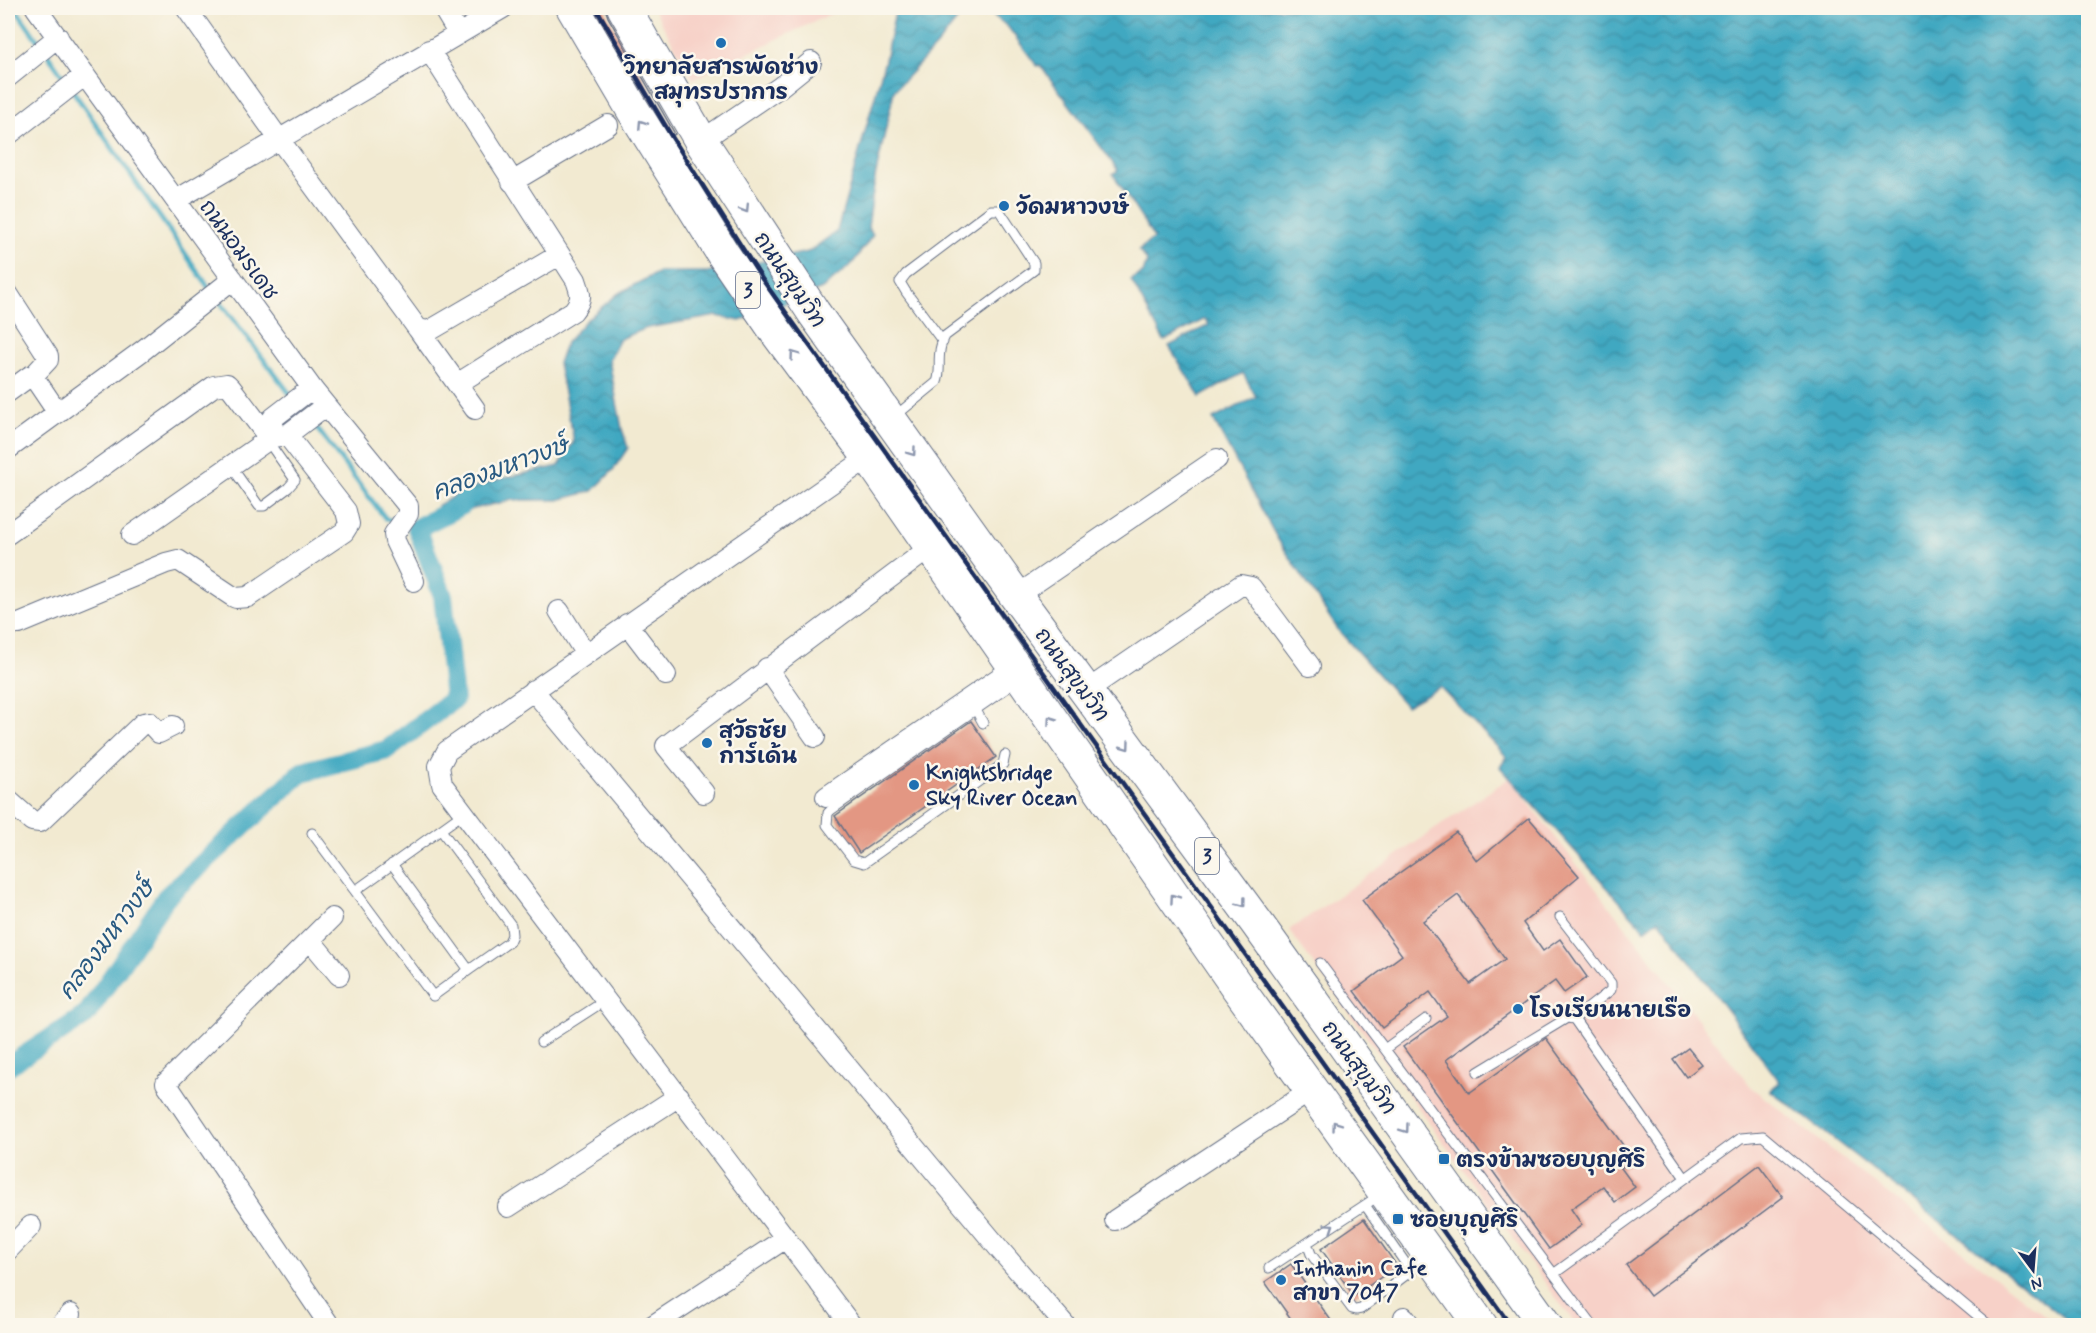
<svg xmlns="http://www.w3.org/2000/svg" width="2096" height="1333" viewBox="0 0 2096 1333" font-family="Mynerve,'Playpen Sans Thai',sans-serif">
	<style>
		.built { fill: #f7d1c8 }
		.water { fill: url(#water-waves); stroke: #2e6c90; stroke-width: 1.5 }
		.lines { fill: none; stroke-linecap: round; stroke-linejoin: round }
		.stream { stroke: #41a8c1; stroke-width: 5 }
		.canal { stroke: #41a8c1; stroke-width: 20 }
		.building { fill: #e39783; fill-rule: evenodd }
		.lane-casing { stroke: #667086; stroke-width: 11 }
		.street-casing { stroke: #667086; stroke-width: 22 }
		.highway-casing { stroke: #667086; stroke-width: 35 }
		.lane { stroke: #fff; stroke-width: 9 }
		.street { stroke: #fff; stroke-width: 20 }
		.highway { stroke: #fff; stroke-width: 33 }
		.rail { stroke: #1b2f5e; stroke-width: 4.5 }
		.oneway { stroke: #8d97ae }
		.poi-dot { fill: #1f6fb2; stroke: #fbf7ec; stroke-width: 2 }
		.labels { text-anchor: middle; stroke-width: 5; stroke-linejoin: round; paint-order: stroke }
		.shield { fill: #fbf7ec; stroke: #5e6b89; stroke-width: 1.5 }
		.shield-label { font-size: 21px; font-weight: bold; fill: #1b2f5e }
		.poi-label { font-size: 22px; font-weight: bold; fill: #1b2f5e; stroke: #fbf7ec; text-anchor: start }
		.street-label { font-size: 22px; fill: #1b2f5e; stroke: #fbf7ec }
		.water-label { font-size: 24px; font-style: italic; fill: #285981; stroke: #fbf7ec }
	</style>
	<defs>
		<pattern id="water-waves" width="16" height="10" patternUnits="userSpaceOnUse" patternTransform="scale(1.5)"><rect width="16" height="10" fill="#41a8c1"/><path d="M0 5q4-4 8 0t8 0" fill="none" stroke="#3689a0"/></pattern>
	</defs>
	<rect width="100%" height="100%" fill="#fbf7ec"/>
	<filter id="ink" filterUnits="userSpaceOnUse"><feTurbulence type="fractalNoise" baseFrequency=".0167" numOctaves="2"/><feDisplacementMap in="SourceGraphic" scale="12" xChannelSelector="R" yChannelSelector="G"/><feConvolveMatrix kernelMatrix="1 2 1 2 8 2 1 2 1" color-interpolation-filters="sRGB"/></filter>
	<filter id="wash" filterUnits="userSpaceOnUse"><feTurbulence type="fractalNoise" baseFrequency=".008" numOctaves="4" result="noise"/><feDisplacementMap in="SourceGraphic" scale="24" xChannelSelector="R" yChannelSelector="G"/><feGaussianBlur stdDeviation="1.35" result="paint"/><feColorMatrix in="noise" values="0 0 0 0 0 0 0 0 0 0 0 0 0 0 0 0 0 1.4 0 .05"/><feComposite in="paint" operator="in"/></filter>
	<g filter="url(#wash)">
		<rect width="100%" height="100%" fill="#f2ead1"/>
		<path class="built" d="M653,8H843L693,79Z
			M1509,778L1752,1088L2057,1325H1576L1289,930Z"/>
		<path class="water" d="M896,8H967L937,45L894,91L875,178L868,227L873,235L852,264L822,289L740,321L717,316L647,328L620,339L609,360L622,429L628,448L613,470L593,491L558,500H512L438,517L437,506L464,490L504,478L559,466L574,441L558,363L565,344L585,321L619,293L659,272H709L808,252L837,231L885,60Z
			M984,8H2088V1325H2074L1770,1090L1780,1082L1659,919L1645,930L1500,767L1507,757L1440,687L1406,706L1339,631L1277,538L1213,419L1256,397L1243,373L1200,397L1169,346L1209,325L1205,319L1164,341L1131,280L1143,273L1147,261L1139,250L1154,238L1113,174L1118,170L1040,65L1037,66L1008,27Z"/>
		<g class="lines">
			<path class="stream" d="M15,8L40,44
				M46,52L211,291
				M217,298L306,415
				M312,422L386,519L417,528"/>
			<path class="canal" d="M8,1066L86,1015L166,897L302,772L387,750L454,699L443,596L417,528L462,505"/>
		</g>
		<g id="blocks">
			<path class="building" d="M594,8H605L608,17L675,134L672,136Z
				M971,721L996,757L859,853L835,816Z
				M1529,818L1579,876L1523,923L1543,951L1560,939L1587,977L1564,993L1555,981L1446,1060L1469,1093L1546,1038L1633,1159L1621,1168L1635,1187L1615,1202L1603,1186L1571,1209L1582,1225L1549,1249L1403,1047L1447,1016L1430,992L1382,1028L1354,991L1402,955L1362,900L1456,832L1477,861ZM1458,895L1505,959L1470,984L1423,921Z
				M1688,1048L1702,1065L1686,1077L1673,1059Z
				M1759,1165L1783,1197L1650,1296L1626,1265Z
				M1364,1219L1397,1266L1354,1296L1321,1249Z
				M1291,1264L1335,1326H1296L1265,1282Z"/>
		</g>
	</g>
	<g filter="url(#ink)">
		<use href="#blocks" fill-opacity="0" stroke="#667086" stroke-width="1.5"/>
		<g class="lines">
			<g class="lane-casing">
				<path id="lane" d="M894,417L937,382C941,372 938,361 940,351C940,346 943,341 945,336L1034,270V263L999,210H991L906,274L900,282L906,292L943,342
					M231,466L259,506H264L288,488L295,480L267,440
					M976,710L983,723
					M1005,755L1003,764L864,863L854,860L827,825L828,813L831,810L1017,681
					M441,830L511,925L512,935L509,942L469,970
					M312,833L355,891
					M392,864L469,970L433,996L355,891C391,865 428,839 464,813
					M1560,917L1611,983V990L1574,1019
					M1320,963L1593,1326
					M541,1042L606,1000
					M1386,1048L1426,1019
					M1478,1072L1567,1018L1574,1019L1685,1178
					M1380,1195L1307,1243L1311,1254L1352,1309L1356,1310L1361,1309L1427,1259
					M1365,1205L1411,1271
					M1269,1268L1307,1243
					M1555,1273L1741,1138L1763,1136L1990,1326"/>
			</g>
			<g class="street-casing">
				<path id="street" d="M36,8L314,391L408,506V514L394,534L395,541L414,581
					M186,8L279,139L418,329L429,331L559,255
					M443,8L458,33
					M429,50L576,280C581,294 583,299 573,311L457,384
					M8,77L58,37
					M8,135L85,75
					M701,141L780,87L811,62
					M512,182L608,125
					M176,200L503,8
					M8,294L48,356V360L33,376
					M418,329L475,409
					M312,388L273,418L272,437L287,435L325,406
					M8,392L30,376H33L58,413
					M8,449L142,351L233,279
					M8,534L214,386L227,384L231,388L269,438
					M132,535L272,437
					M1016,596L1217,459
					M559,611L585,653
					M8,624H19L166,563L178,560L232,596L236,598L248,597L344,532L349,524L346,511L287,435
					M627,624L666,675
					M767,668L815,737
					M533,690L1001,1251L1066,1326
					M1086,691L1241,585L1251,587L1310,666
					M704,793L666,746L931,547
					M826,797L1015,667
					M8,800L32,821L40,822L143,723L149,722L159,733L173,726
					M310,940L339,975
					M508,1207L679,1096
					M1115,1220L1312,1090
					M8,1250L31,1226
					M1404,1317L1411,1326
					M60,1326L71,1314
					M330,1326L166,1083L332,918
					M652,1326L786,1238
					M852,1326L442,784L439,766L447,751L869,457"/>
			</g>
			<g class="highway-casing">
				<path id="highway" d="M573,8L633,110L723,254L777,333L869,457L1235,984L1481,1326
					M624,8L701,141L814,313L1016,596L1256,922L1546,1326"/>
			</g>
			<use href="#lane" class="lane"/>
			<use href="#street" class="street"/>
			<use href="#highway" class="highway"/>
			<path class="rail" d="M596,8L672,137L762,279L1511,1326"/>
		</g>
		<defs><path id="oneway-chevron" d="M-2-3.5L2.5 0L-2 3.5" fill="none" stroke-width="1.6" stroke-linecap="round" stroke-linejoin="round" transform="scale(1.5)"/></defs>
		<g class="oneway">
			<use href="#oneway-chevron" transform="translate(642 124) rotate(-123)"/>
			<use href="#oneway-chevron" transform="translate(745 209) rotate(58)"/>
			<use href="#oneway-chevron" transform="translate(794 355) rotate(-126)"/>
			<use href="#oneway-chevron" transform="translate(912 452) rotate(54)"/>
			<use href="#oneway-chevron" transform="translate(1051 720) rotate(-125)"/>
			<use href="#oneway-chevron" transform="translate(1126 746) rotate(54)"/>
			<use href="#oneway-chevron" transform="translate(1174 898) rotate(-125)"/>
			<use href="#oneway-chevron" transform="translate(1242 903) rotate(53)"/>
			<use href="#oneway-chevron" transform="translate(1336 1125) rotate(-126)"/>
			<use href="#oneway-chevron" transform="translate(1405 1129) rotate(54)"/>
			<use href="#oneway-chevron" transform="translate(1330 1227) rotate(-34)"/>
		</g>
	</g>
	<g class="poi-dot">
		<circle cx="721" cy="43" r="6"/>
		<circle cx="1004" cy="206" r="6"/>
		<circle cx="707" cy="743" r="6"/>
		<circle cx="914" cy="785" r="6"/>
		<circle cx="1518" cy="1009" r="6"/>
		<rect x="1438" y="1153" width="12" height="12" rx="3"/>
		<rect x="1392" y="1213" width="12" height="12" rx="3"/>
		<circle cx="1281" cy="1280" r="6"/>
	</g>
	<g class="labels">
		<g class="shield">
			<rect x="736" y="272" width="24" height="36" rx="4.5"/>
			<rect x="1195" y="838" width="24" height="36" rx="4.5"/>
		</g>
		<g class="shield-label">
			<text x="748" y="297">3</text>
			<text x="1207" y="863">3</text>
		</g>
		<g class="poi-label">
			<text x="721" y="74" text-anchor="middle">วิทยาลัยสารพัดช่าง<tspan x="721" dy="25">สมุทรปราการ</tspan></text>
			<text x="1016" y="214">วัดมหาวงษ์</text>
			<text x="719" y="738">สุวัธชัย<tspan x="719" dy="25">การ์เด้น</tspan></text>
			<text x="926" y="780">Knightsbridge<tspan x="926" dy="25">Sky River Ocean</tspan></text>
			<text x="1530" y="1017">โรงเรียนนายเรือ</text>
			<text x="1456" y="1167">ตรงข้ามซอยบุญศิริ</text>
			<text x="1410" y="1227">ซอยบุญศิริ</text>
			<text x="1293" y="1275">Inthanin Cafe<tspan x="1293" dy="25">สาขา 7047</tspan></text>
		</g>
		<g class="street-label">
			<text transform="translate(240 249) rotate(54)" y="8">ถนนอมรเดช</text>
			<text transform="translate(791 279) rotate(56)" y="8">ถนนสุขุมวิท</text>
			<text transform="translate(1073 674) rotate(54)" y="8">ถนนสุขุมวิท</text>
			<text transform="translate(1360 1067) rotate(54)" y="8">ถนนสุขุมวิท</text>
		</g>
		<g class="water-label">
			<text transform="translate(500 468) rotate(-20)" y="8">คลองมหาวงษ์</text>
			<text transform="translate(106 939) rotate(-53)" y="8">คลองมหาวงษ์</text>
		</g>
	</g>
	<rect width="2096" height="1333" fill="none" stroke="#fbf7ec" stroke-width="30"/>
	<g transform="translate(2033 1270) rotate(164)" stroke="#fbf7ec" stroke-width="4.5" paint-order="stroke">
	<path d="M0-4.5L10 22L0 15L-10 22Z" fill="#1b2f5e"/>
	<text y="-9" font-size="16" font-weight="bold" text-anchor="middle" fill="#1b2f5e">N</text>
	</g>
</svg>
